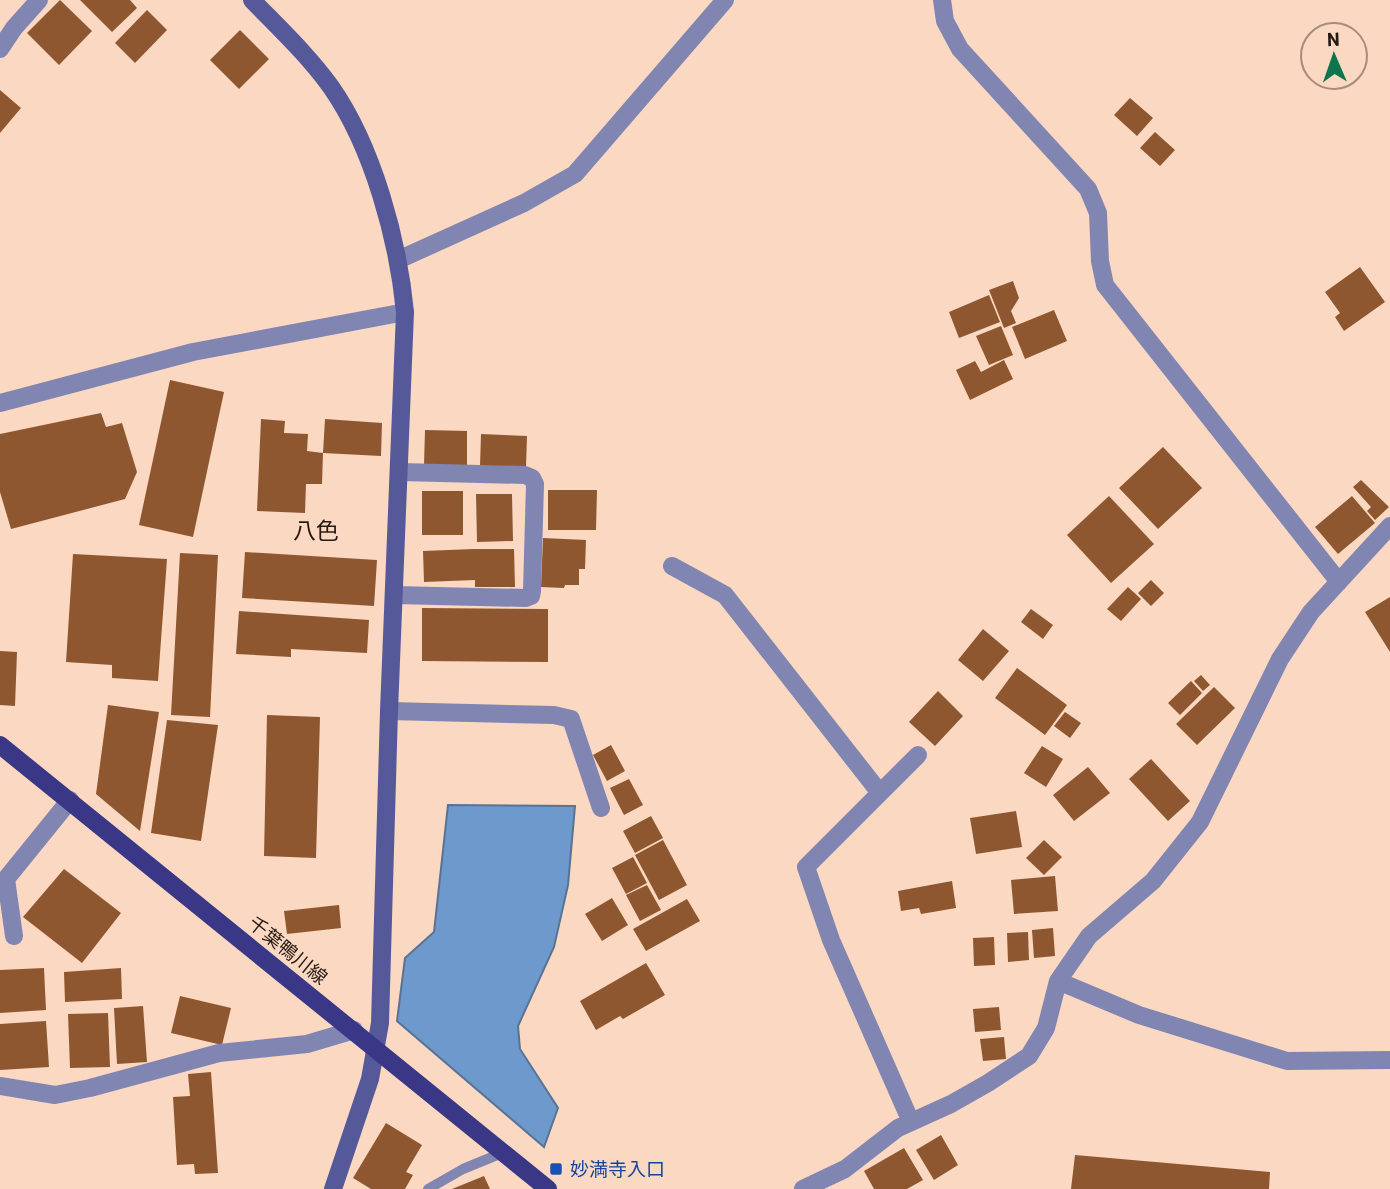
<svg xmlns="http://www.w3.org/2000/svg" width="1390" height="1189" viewBox="0 0 1390 1189" font-family="Barlow,'Noto Sans JP',sans-serif">
	<style>
		.water { fill: #6e99cc; stroke: #587394; stroke-width: 2 }
		.building { fill: #8e5730 }
		.lines { fill: none; stroke-linecap: round; stroke-linejoin: round }
		.lane { stroke: #8185b2; stroke-width: 10 }
		.street { stroke: #8185b2; stroke-width: 18 }
		.secondary { stroke: #565999; stroke-width: 18 }
		.primary { stroke: #393786; stroke-width: 18 }
		.transit-dot { fill: #1a4fb4; stroke: #fbd8c1; stroke-width: 2.5 }
		.labels { text-anchor: middle; stroke-width: 7; stroke-linejoin: round; paint-order: stroke }
		.street-label { font-size: 19px; fill: #251911; stroke: #fbd8c1 }
		.transit-label { font-size: 19px; fill: #164399; stroke: #fbd8c1; text-anchor: start }
		.quarter-label { font-size: 23px; fill: #251911; stroke: #fbd8c1 }
	</style>
	<rect width="100%" height="100%" fill="#fbd8c1"/>
	<path class="water" d="M448,805L575,806L568,885L554,947L518,1026L520,1049L558,1108L544,1147L397,1021L405,958L434,932Z"/>
	<path class="building" d="M60,0L92,31L59,65L27,33Z
		M80,0H130L137,8L112,32Z
		M147,10L167,30L135,63L115,43Z
		M240,30L269,59L239,89L210,60Z
		M0,90L21,108L0,133Z
		M1130,98L1153,118L1137,136L1114,115Z
		M1155,132L1175,150L1160,166L1140,148Z
		M1360,267L1385,302L1344,331L1335,317L1340,313L1325,292Z
		M1013,281L1019,298L1011,311L1016,323L1004,328L989,290Z
		M989,295L1000,322L959,338L949,312Z
		M1054,310L1067,341L1025,359L1012,327Z
		M1001,326L1013,355L989,365L976,336Z
		M1004,360L1013,379L970,400L956,370L975,361L981,372Z
		M170,380L224,392L193,537L139,525Z
		M101,413L106,427L122,423L137,472L125,499L11,529L0,492V434Z
		M261,419L285,421L284,433L308,434L307,451L323,453L322,484H306L305,513L257,511Z
		M325,419L382,423L381,456L323,453Z
		M425,430L467,431V465H424Z
		M481,434L527,436L526,467L480,466Z
		M1163,447L1202,488L1158,529L1119,488Z
		M1361,480L1389,507L1375,520L1367,511L1371,507L1353,487Z
		M548,490H597L596,530H548Z
		M422,491H463V535H422Z
		M476,494H512L513,541L477,542Z
		M1109,496L1154,544L1111,583L1067,535Z
		M1352,496L1375,523L1338,554L1315,527Z
		M543,538L586,540L585,569H579V585H565L564,588L541,587Z
		M474,549H514L515,587H475V580L424,582L423,551Z
		M245,552L377,560L374,606L242,598Z
		M180,553L218,555L210,717L171,715Z
		M73,554L167,559L158,681L112,678V665L66,662Z
		M1151,580L1164,593L1151,606L1138,593Z
		M1128,587L1141,599L1121,621L1107,609Z
		M1390,597V652L1365,612Z
		M422,608L548,609V662L422,661Z
		M1031,609L1053,625L1043,639L1021,622Z
		M239,611L369,620L367,653L291,649V657L236,654Z
		M983,629L1009,651L983,681L958,660Z
		M0,651L17,652L15,706L0,705Z
		M1017,668L1067,705L1045,735L995,698Z
		M1201,675L1210,685L1203,691L1194,681Z
		M1191,681L1202,693L1180,715L1168,703Z
		M1214,687L1235,708L1197,745L1176,724Z
		M938,691L963,716L935,746L909,722Z
		M108,705L159,712L140,831L96,794Z
		M1065,712L1081,723L1070,738L1054,726Z
		M267,715L320,717L316,858L264,856Z
		M167,720L218,725L201,841L151,833Z
		M611,745L625,771L607,781L593,755Z
		M1042,746L1063,759L1046,787L1024,773Z
		M1151,759L1190,801L1168,821L1129,779Z
		M1088,767L1110,793L1074,821L1053,795Z
		M629,779L643,805L624,815L610,788Z
		M1016,811L1022,847L976,854L970,818Z
		M651,816L663,838L635,853L623,831Z
		M663,840L687,885L659,900L635,855Z
		M1044,840L1062,857L1044,875L1026,858Z
		M633,857L647,883L626,894L612,868Z
		M64,869L121,913L82,963L23,917Z
		M1055,876L1058,911L1014,914L1011,880Z
		M952,881L956,908L921,914L919,908L901,911L898,891Z
		M647,885L661,910L640,921L626,895Z
		M612,898L628,925L602,941L585,914Z
		M687,899L700,921L646,951L633,929Z
		M339,905L341,928L287,934L284,911Z
		M1053,928L1055,956L1034,958L1032,930Z
		M1028,932L1029,960L1008,962L1007,933Z
		M994,937L995,965L974,966L973,938Z
		M646,963L665,995L623,1019L620,1016L596,1030L580,1001Z
		M44,968L46,1010L0,1013V970Z
		M121,968L122,999L65,1002L64,972Z
		M180,996L231,1008L222,1045L171,1033Z
		M143,1006L147,1062L117,1064L114,1008Z
		M999,1007L1001,1030L975,1032L973,1009Z
		M108,1013L110,1067L70,1068L68,1014Z
		M46,1021L49,1067L0,1070V1024Z
		M1004,1037L1006,1059L983,1061L980,1039Z
		M211,1072L218,1173L195,1174L194,1164L177,1165L173,1097L190,1096L188,1074Z
		M386,1123L422,1145L406,1172L413,1175L405,1189H371L353,1178Z
		M941,1135L958,1165L934,1180L916,1150Z
		M904,1148L923,1180L907,1189H874L864,1171Z
		M1075,1155L1270,1172L1269,1189H1071Z
		M484,1176L490,1189H452Z"/>
	<g class="lines">
		<path class="lane" d="M428,1189L463,1169L502,1153"/>
		<path class="street" d="M942,0L945,21L960,49L1088,189L1098,213L1100,261L1105,285L1339,582
			M0,49L14,28L39,0
			M398,260L524,203L575,174L725,0
			M0,403L193,352L405,312
			M672,566L725,595L880,793L806,867L831,940L911,1122
			M394,595L526,598L531,596L532,591L535,484L532,478L525,475L400,472
			M389,711L554,715L571,719L601,808
			M880,793L918,755
			M14,936L6,879L70,800
			M1058,981L1139,1015L1287,1061L1390,1060
			M0,1086L55,1095L90,1088L219,1053L307,1044L354,1030
			M803,1189L845,1169L898,1128L951,1104L988,1083L1029,1056L1046,1028L1058,981L1089,936L1153,881L1200,822L1280,659L1311,612L1390,526"/>
		<path class="secondary" d="M252,0C279,28 308,55 331,87C373,147 398,240 405,312L389,711L380,1023L370,1079L333,1189"/>
		<path class="primary" d="M0,745L548,1189"/>
	</g>
	<rect class="transit-dot" x="549" y="1162" width="14" height="14" rx="3.5"/>
	<g class="labels">
		<g class="street-label">
			<text transform="translate(288 950) rotate(39)" y="7">千葉鴨川線</text>
		</g>
		<g class="transit-label">
			<text x="570" y="1176">妙満寺入口</text>
		</g>
		<g class="quarter-label">
			<text x="316" y="539">八色</text>
		</g>
	</g>
	<g transform="translate(1334 56) rotate(358)"><circle r="33" fill="#fbd8c1" stroke="#a58c7b" stroke-width="2"/>
	<path d="M0-5L12 26L0 18L-12 26Z" fill="#0d754d"/>
	<text y="-10" font-size="19" font-weight="bold" text-anchor="middle" fill="#251911">N</text>
	</g>
</svg>
